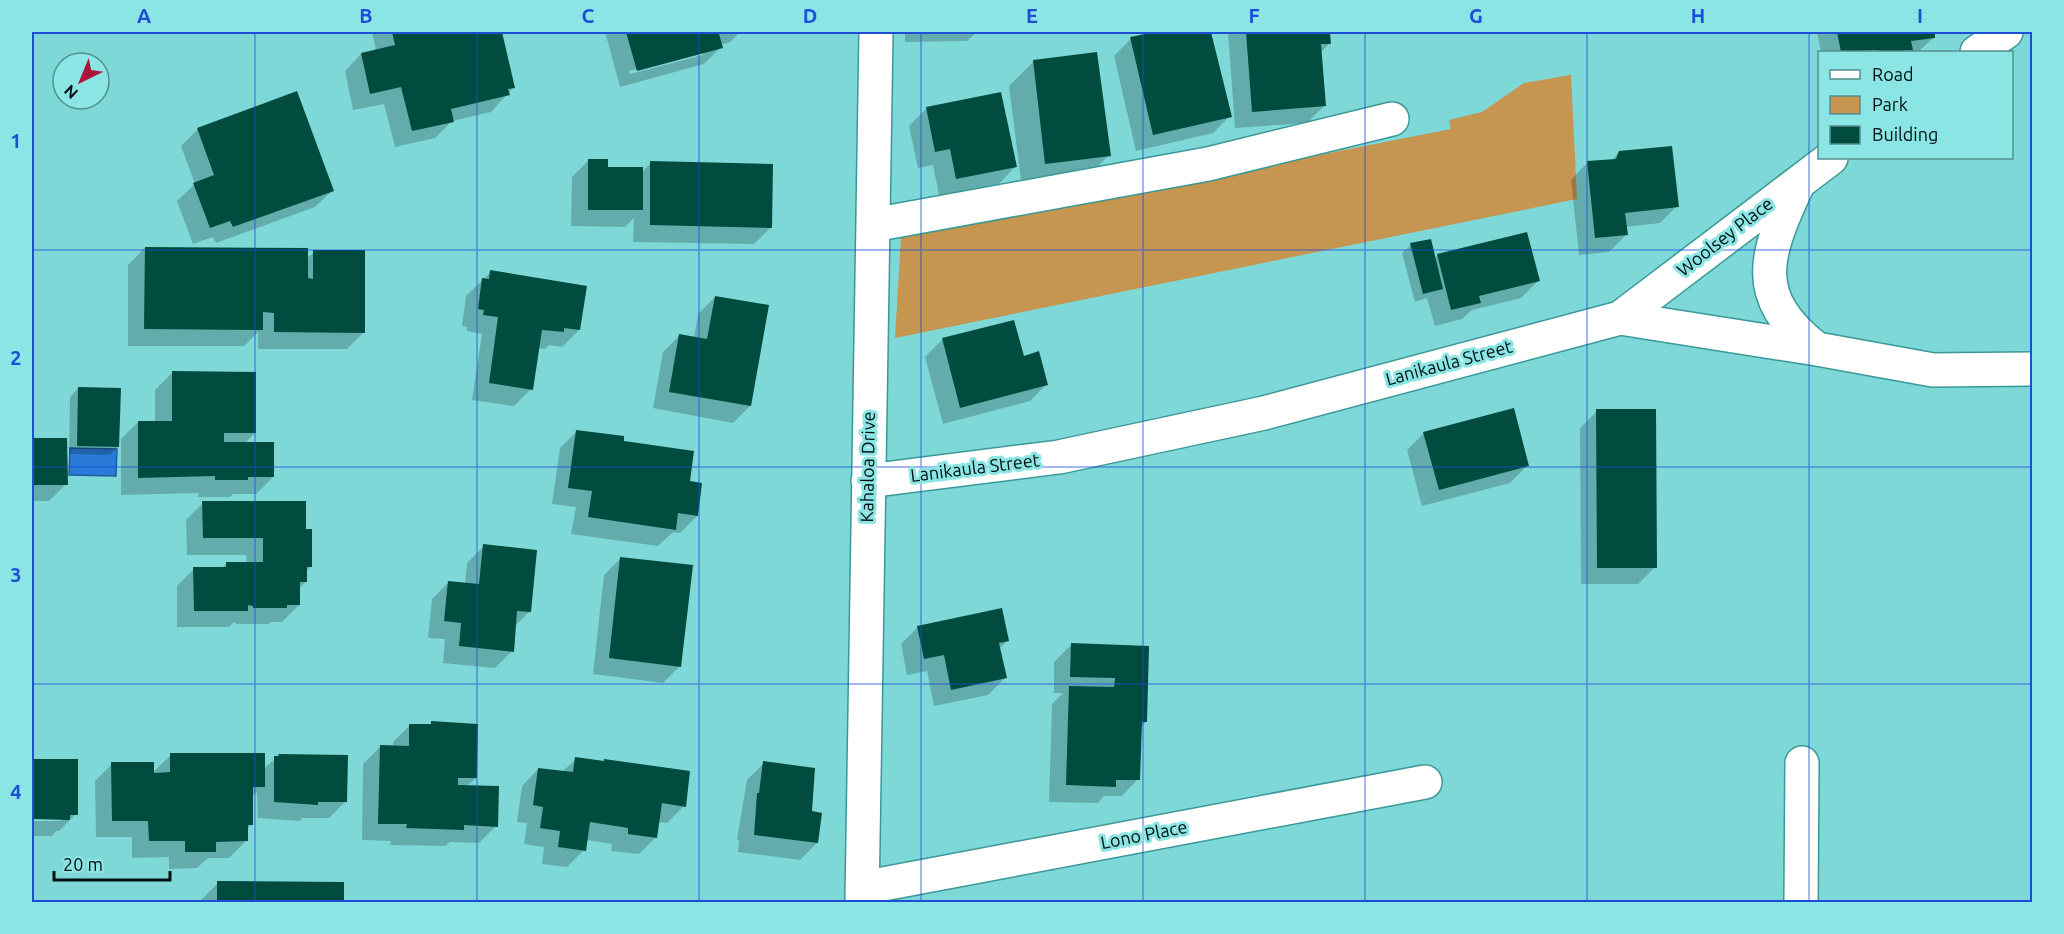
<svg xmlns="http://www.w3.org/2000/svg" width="2064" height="934" viewBox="0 0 2064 934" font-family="Ubuntu,sans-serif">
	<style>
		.green { fill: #c6954f }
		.water { fill: #2a7bd9; stroke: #1d5b9c; stroke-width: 1.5 }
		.shadow { fill: #0003; fill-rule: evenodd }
		.building { fill: #014c3e }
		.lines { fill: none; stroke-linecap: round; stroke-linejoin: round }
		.minor-casing { stroke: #3a9898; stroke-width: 36 }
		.minor { stroke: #fff; stroke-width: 33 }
		.grid { fill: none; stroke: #1d4ed8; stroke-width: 1.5; stroke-opacity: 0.55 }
		.labels { text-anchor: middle; stroke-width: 6; stroke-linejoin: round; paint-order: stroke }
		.street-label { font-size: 18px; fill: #000f0f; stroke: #8be5e4 }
		.neatline { fill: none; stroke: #1d4ed8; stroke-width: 2 }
		.grid-label { font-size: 20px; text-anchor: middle; font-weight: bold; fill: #1d4ed8 }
	</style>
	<rect width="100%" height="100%" fill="#7ed8d7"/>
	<path class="green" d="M1571,75L1577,199L895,338L901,238L1451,129L1449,120L1482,112L1524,83Z"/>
	<path class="water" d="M70,448L117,449L116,476L69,475Z"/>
	<path class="shadow" d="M372,32H501L513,88L491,112L452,121L435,138L395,147L384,104L353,110L345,71L361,54L376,51Z
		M605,32H740L730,42L720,45L721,47L704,64L620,87ZM703,51V55L630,74L629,71Z
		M905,32H977L967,41L905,42Z
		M1162,32H1210L1230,116L1213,133L1136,151L1114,56L1131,39Z
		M1228,32H1329L1330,43L1320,53L1324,106L1307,123L1235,128Z
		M1817,32H1933L1934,37L1918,52H1821Z
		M1033,62L1109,155L1085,180L1022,188L1009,86Z
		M926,109L1015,167L999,184L939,195L933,165L918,168L909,126Z
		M198,129L332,191L315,207L216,243L213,237L193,244L177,201L195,184L181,146Z
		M1619,152L1677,206L1660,223L1625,227L1626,235L1609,252L1579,255L1571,180L1587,163L1611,161Z
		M589,160L606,168L642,172L651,163L771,227L754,244L633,242L634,218L625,227L571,226L572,177Z
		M1411,245L1434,259L1438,255L1538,281L1521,298L1472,310L1462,319L1435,326L1427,298L1415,302L1402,253Z
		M145,248L306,259L314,252L364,332L347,349H258V332L244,346H128V265Z
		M491,272L579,330L562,347L549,345L545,349L537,348L531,389L514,406L472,400L482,334L467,331V327L462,326L466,296Z
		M715,297L750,406L733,423L653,408L663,352L680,335L694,338L698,314Z
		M1013,322L1023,358L1047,384L1030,401L943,424L925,357L942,340Z
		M172,373L255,433L244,444L273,477L256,494H233L230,497H198L199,493L121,495V439L138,422H155V390Z
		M78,388L118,447L110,455L69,454L70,397Z
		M1597,411L1655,567L1638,584H1581L1580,428Z
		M577,431L622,442L688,482L697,516L680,533L673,532L658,546L571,534L576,507L552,504L560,448Z
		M1424,433L1527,466L1510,483L1422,506L1407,450Z
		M66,439V484L49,501H32V440Z
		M203,503L304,530L311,566L305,572L306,582L299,588V605L282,622H271L269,624H237L234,622L229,627H177V586L194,569L222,568L226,564H247L246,555H187L186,520Z
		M484,546L530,611L515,626L512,651L495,668L443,663L445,639L428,638L432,599L449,582L465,584L467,563Z
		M621,558L680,666L663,683L593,674L604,575Z
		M918,627L1007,641L999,649L1005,678L988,695L934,706L927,671L907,675L901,644Z
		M1071,645L1148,647L1146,722L1140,728L1138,779L1122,796H1104L1098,803L1049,802L1052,704L1063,693H1054V662Z
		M432,722L476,778L467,786L496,826L479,843L450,842L445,846L390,845L391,841L362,840L363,764L380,747H393V742L410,725L429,726Z
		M171,755L263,769L279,756L346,757V801L329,818H302L300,821L258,818L257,792L251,798L252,824L246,830V841L229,858H208L197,868L169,869V857L132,858V837H96L95,781L112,764L152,773Z
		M576,759L684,806L667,823L658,822L656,837L639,854L611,851L612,844L586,840L584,850L567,867L542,864L544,847L524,844L527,823L517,822L522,786L538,769L562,772Z
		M32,761H76V814L59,831H56L52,836H32V821H61V818H32Z
		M764,763L811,813L817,843L800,860L738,852L739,840L737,839L747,780Z
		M218,883L343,884V902H201V900Z"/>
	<path class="building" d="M392,32H502L515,88L508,89L510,95L451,109L454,122L412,131L401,87L370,94L361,53L395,45Z
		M626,32H726L719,34L723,48L637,71Z
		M1155,32H1211L1232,117L1153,135L1130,37Z
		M1246,32H1330L1331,44H1321L1326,106L1252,112Z
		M1837,32H1935V38L1911,41L1913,50L1892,52H1877V50L1841,52Z
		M1097,52L1111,156L1045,164L1033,60Z
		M297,91L334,191L233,227L230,221L210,228L193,183L214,175L197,128Z
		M1001,92L1017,167L956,179L950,149L935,152L926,107Z
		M1672,146L1679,207L1625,213L1628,235L1595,238L1587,161L1616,159L1619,151Z
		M588,159H608V167H643V210H588Z
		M650,161L773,164L772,228L650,225Z
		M1527,232L1540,281L1479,296L1481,303L1451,310L1437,254Z
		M1431,239L1443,289L1423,294L1410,243Z
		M145,247L308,248V278L313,279V250H365V333L274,332V313L263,312V330L144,329Z
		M490,270L587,286L580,330L564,328V332L542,330L533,390L489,383L498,317L483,315L484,310L478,309L482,278L489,279Z
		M715,296L769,305L751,406L669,392L679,334L707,339Z
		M1014,320L1024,356L1039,351L1048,385L960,408L942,338Z
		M172,371L256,372V433H224V442H274V477H248V480H215V476L138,478V421H172Z
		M78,387L121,388L119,447L77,446Z
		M1514,408L1529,466L1439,490L1423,432Z
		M1596,409H1656L1657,568H1597Z
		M576,430L624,436V441L694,451L690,481L702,483L698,516L678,513L676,530L588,517L592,491L568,488Z
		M32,438H67L68,485H32Z
		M202,501H306V529H312V567H307V582H300V605H287V608H253V606L248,605V611H194L193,567H226V562H263V538H203Z
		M483,544L537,550L531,612L517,611L514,652L459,646L461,623L444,621L448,581L479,584Z
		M620,557L693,565L681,667L609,658Z
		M1002,608L1009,641L999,643L1007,678L951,690L944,655L924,659L917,626Z
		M1071,643L1149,646L1147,722H1142L1140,780H1116V787L1066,785L1069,686L1114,687L1115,678L1070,677Z
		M431,721L478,724L477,778H458V785L499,786L498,827L464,825V830L406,828L407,824H378L380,745L409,746V724H431Z
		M170,753H265V787H253V825H248V841L216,842V852H185V841H149L148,821H112L111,762H154V773L170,772Z
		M278,754L348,755L347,802H318V805L274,802V756H279Z
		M575,757L604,761V759L690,771L686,807L662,803L657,838L628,834V828L590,822L586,851L558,847L560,831L540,828L543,807L533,805L538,768L573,772Z
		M32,759H78V815H70V820L32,819Z
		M763,761L815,768L812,811L822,813L818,843L754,835L757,793H759Z
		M217,881L344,882V902H217Z"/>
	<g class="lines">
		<g class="minor-casing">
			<path id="minor" d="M1977,52L2006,32
				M1798,184C1766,253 1748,296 1817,349
				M873,225L1208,164L1392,119
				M1620,318L1831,158
				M868,481L1059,457L1264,413L1620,318L1817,349L1933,370L2032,369
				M862,888L1425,782
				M862,902L876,32
				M1801,902L1802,763"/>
		</g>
		<use href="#minor" class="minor"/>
	</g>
	<path class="grid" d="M255,32V902M477,32V902M699,32V902M921,32V902M1143,32V902M1365,32V902M1587,32V902M1809,32V902M32,250H2032M32,467H2032M32,684H2032"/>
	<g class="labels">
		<g class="street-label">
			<text transform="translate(1725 237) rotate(-38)" y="6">Woolsey Place</text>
			<text transform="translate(1449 363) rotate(-15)" y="6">Lanikaula Street</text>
			<text transform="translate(868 467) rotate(-89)" y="6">Kahaloa Drive</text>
			<text transform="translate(975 468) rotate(-7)" y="6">Lanikaula Street</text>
			<text transform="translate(1144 835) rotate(-11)" y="6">Lono Place</text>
		</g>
	</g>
	<rect width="2064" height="934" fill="none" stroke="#8be5e4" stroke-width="66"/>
	<rect x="1818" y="51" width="195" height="108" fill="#8be5e4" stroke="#538f8f" stroke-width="1.5"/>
	<rect x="1830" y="70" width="30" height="9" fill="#ffffff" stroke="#538f8f" stroke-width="1.5"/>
	<text x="1872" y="81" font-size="18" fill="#000f0f">Road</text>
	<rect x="1830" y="96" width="30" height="18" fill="#c6954f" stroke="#538f8f" stroke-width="1.5"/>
	<text x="1872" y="111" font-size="18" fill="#000f0f">Park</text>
	<rect x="1830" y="126" width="30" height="18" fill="#014c3e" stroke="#538f8f" stroke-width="1.5"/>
	<text x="1872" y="141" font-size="18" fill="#000f0f">Building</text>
	<g transform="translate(81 81) rotate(223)"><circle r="28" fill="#8be5e4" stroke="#538f8f" stroke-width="1.5"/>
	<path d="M0-4.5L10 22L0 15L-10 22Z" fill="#ab153c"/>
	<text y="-9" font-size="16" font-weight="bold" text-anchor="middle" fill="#000f0f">N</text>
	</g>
	<path d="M54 871v9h116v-9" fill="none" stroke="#000f0f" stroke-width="3"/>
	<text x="63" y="871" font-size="18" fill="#000f0f" stroke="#8be5e4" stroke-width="4.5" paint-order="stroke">20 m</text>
	<rect x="33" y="33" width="1998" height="868" class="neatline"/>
	<g class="grid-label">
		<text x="144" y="23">A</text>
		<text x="366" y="23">B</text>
		<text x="588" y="23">C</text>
		<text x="810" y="23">D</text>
		<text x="1032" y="23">E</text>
		<text x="1254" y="23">F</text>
		<text x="1476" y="23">G</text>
		<text x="1698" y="23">H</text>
		<text x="1920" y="23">I</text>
		<text x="16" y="148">1</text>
		<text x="16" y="365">2</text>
		<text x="16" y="582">3</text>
		<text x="16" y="799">4</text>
	</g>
</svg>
